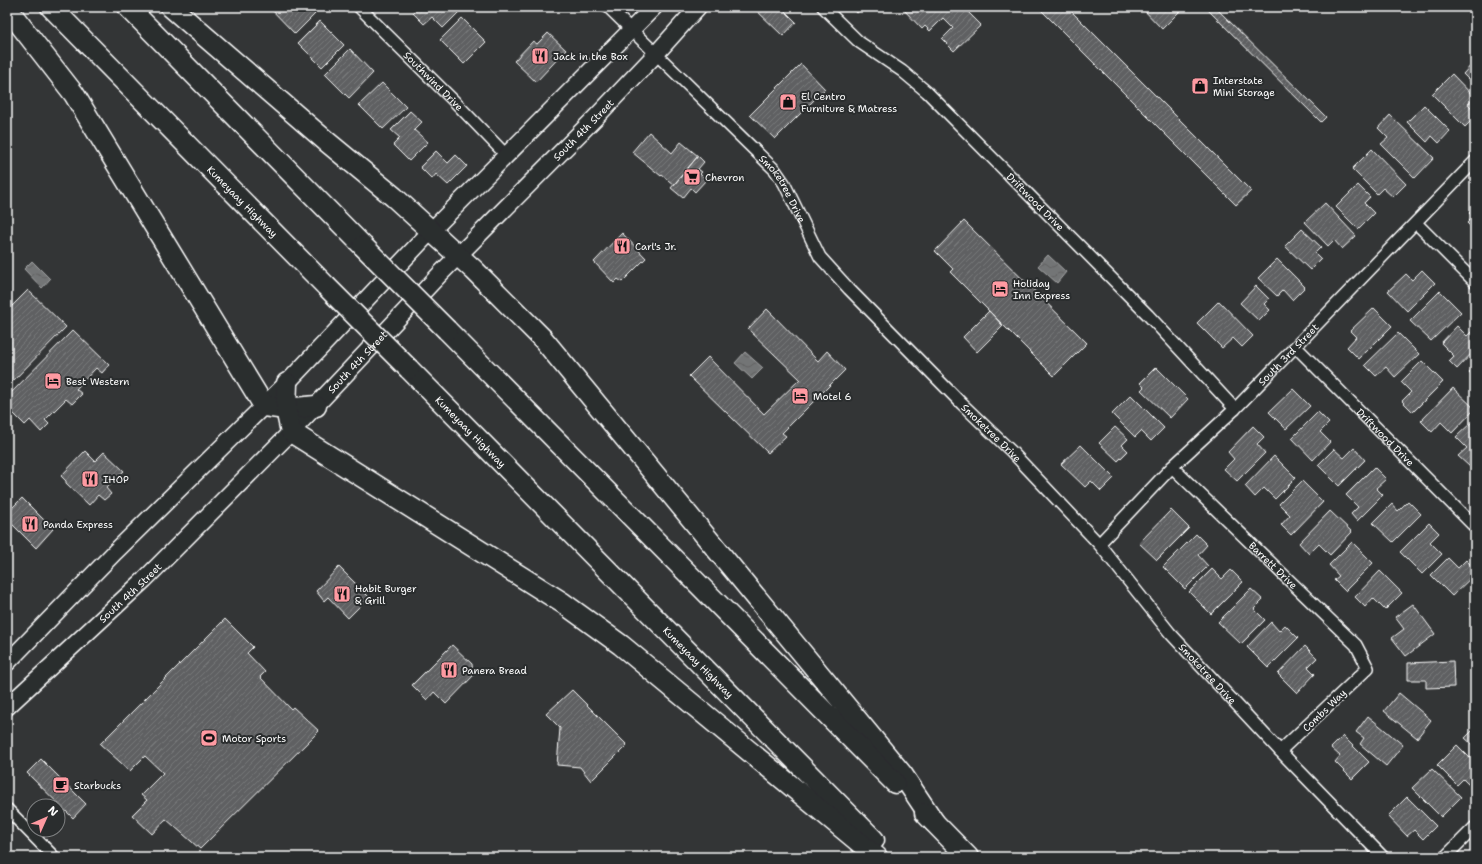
<svg xmlns="http://www.w3.org/2000/svg" width="1482" height="864" viewBox="0 0 1482 864" font-family="'Shantell Sans',sans-serif">
	<style>
		.water { fill: url(#water-waves); stroke: #abacad }
		.building { fill: url(#building-hatch); stroke: #fff }
		.lines { fill: none; stroke-linecap: round; stroke-linejoin: round }
		.minor-casing { stroke: #fff; stroke-width: 14 }
		.secondary-casing { stroke: #fff; stroke-width: 19 }
		.motorway-casing { stroke: #fff; stroke-width: 23 }
		.minor { stroke: #2a2d2e; stroke-width: 11 }
		.secondary { stroke: #2a2d2e; stroke-width: 16 }
		.motorway { stroke: #2a2d2e; stroke-width: 20 }
		.motorway-bridge-casing { stroke: #fff; stroke-width: 23; stroke-linecap: butt }
		.motorway-bridge { stroke: #2a2d2e; stroke-width: 20 }
		.labels { text-anchor: middle; stroke-width: 4; stroke-linejoin: round; paint-order: stroke }
		.poi-label { font-size: 10px; fill: #fff; stroke: #2a2d2e; text-anchor: start }
		.street-label { font-size: 10px; fill: #fff; stroke: #2a2d2e }
	</style>
	<defs>
		<pattern id="water-waves" width="16" height="10" patternUnits="userSpaceOnUse"><rect width="16" height="10" fill="#737576"/><path d="M0 5q4-4 8 0t8 0" fill="none" stroke="#606061"/></pattern>
		<pattern id="building-hatch" width="6" height="6" patternUnits="userSpaceOnUse"><rect width="6" height="6" fill="#5f6162"/><path d="M-1 1l2-2M0 6l6-6M5 7l2-2" fill="none" stroke="#77797a"/></pattern>
	</defs>
	<rect width="100%" height="100%" fill="#333536"/>
	<filter id="ink" filterUnits="userSpaceOnUse"><feTurbulence type="fractalNoise" baseFrequency=".025" numOctaves="2"/><feDisplacementMap in="SourceGraphic" scale="8" xChannelSelector="R" yChannelSelector="G"/><feConvolveMatrix kernelMatrix="1 2 1 2 8 2 1 2 1" color-interpolation-filters="sRGB"/></filter>
	<g filter="url(#ink)">
		<path class="water" d="M1048,255L1066,272L1057,283L1038,266Z
			M32,261L50,279L42,288L24,269Z
			M745,352L763,368L752,379L735,363Z"/>
		<path class="building" d="M269,7H291L295,11L299,7H309L315,14L295,34Z
			M419,7H459L461,10L443,28L432,17L424,24L413,13Z
			M755,7H781L796,22L783,36L754,8Z
			M851,7H864L857,13Z
			M906,7H963L981,25L954,51L942,39L953,28L943,18L930,31L925,26L922,29L904,10Z
			M1038,7H1067L1251,191L1236,205Z
			M1141,7H1184L1162,29Z
			M1205,7H1215L1326,117L1321,122Z
			M462,18L486,42L464,64L440,40Z
			M320,21L344,45L322,67L298,43Z
			M548,33L566,50L536,82L514,61L533,41L537,44Z
			M350,49L373,73L349,98L325,74Z
			M1475,61V86L1463,74Z
			M801,64L825,89L775,139L750,115Z
			M1452,74L1475,98L1468,104L1475,111V117L1465,127L1432,94Z
			M382,83L406,107L383,129L359,105Z
			M1424,105L1450,131L1439,143L1432,136L1427,142L1407,122Z
			M410,111L422,122L414,130L428,142L409,161L393,145L400,138L391,130Z
			M1390,115L1434,158L1415,178L1381,144L1388,138L1378,128Z
			M649,132L672,153L681,142L698,156L674,185L662,175L661,176L632,152Z
			M1372,149L1406,184L1393,197L1383,188L1377,194L1352,169Z
			M436,151L448,163L456,155L467,166L448,185L436,174L432,179L420,167Z
			M698,156L704,162L698,169L702,172L700,174L706,180L695,192L691,188L683,198L671,188Z
			M1358,185L1370,197L1364,203L1374,213L1358,229L1336,207Z
			M1325,203L1356,236L1342,249L1334,240L1328,246L1305,222Z
			M1475,207V231L1467,223L1473,217L1469,213Z
			M964,221L1087,343L1054,376L950,272L953,269L935,251Z
			M1302,229L1321,247L1315,253L1321,259L1310,270L1285,246Z
			M622,233L646,258L622,282L618,279L614,283L594,262Z
			M1277,259L1305,287L1292,300L1283,290L1277,296L1258,278Z
			M1422,270L1435,283L1407,311L1388,291L1406,274L1412,280Z
			M1256,286L1269,299L1264,304L1270,310L1259,321L1240,303Z
			M28,290L66,327L7,387V311Z
			M1440,291L1461,312L1431,341L1410,321Z
			M1219,301L1253,336L1242,347L1233,338L1222,348L1197,323Z
			M1374,308L1392,326L1359,359L1347,347L1356,337L1350,331Z
			M767,309L818,361L827,351L845,370L782,433L786,436L768,453L689,376L708,357L764,414L800,379L748,329Z
			M989,311L1003,326L977,352L963,337Z
			M1457,326L1467,336L1475,328V350L1457,369L1449,361L1454,356L1441,343Z
			M73,330L109,365L102,373L96,368L76,389L82,394L72,404L66,399L45,420L49,424L41,432L30,420L25,425L7,407V397Z
			M1398,333L1419,354L1395,377L1386,367L1376,376L1365,365Z
			M1422,361L1443,382L1413,412L1402,401L1411,392L1401,382Z
			M1156,367L1188,399L1170,418L1141,390L1144,387L1140,383Z
			M1475,367V378L1469,372Z
			M1453,388L1475,409L1452,433L1441,422L1432,432L1421,421Z
			M1293,389L1310,406L1286,429L1269,412Z
			M1131,395L1164,428L1151,441L1141,431L1135,437L1112,414Z
			M1318,412L1329,423L1320,432L1330,442L1313,460L1292,438Z
			M1473,421L1475,423V462L1470,467L1458,456L1467,448L1456,437Z
			M1253,426L1264,437L1257,444L1265,453L1237,481L1224,469L1234,459L1228,452Z
			M1115,427L1128,439L1122,445L1128,451L1118,461L1099,443Z
			M1081,445L1114,478L1101,491L1091,481L1085,487L1061,464Z
			M1354,448L1365,460L1339,486L1318,465L1334,449L1344,458Z
			M85,451L95,461L104,452L124,471L106,488L111,494L104,500L98,495L89,505L66,483V481L61,476Z
			M1274,456L1296,478L1275,499L1264,488L1255,497L1245,486Z
			M1374,467L1386,479L1376,488L1383,495L1357,521L1351,514L1358,507L1346,495Z
			M1302,481L1323,502L1291,535L1281,525L1290,515L1279,504Z
			M22,498L53,529L36,548L7,519V513Z
			M1408,501L1421,514L1393,542L1373,523L1392,504L1398,511Z
			M1171,510L1189,528L1157,560L1139,543Z
			M1330,511L1352,532L1330,555L1319,544L1309,554L1299,543Z
			M1429,523L1439,533L1430,542L1442,554L1422,574L1400,552Z
			M1196,534L1207,545L1198,555L1208,566L1185,589L1163,567Z
			M1352,542L1373,563L1345,591L1334,580L1339,576L1329,565Z
			M1448,558L1458,568L1466,560L1475,569V574L1452,596L1431,575Z
			M339,567L369,597L348,618L328,597L324,601L316,591Z
			M1212,569L1222,579L1231,570L1243,582L1211,614L1189,592Z
			M1380,571L1402,593L1385,610L1373,598L1365,607L1355,597Z
			M1251,589L1263,600L1254,609L1265,620L1241,644L1218,622Z
			M1413,604L1435,634L1406,656L1392,638L1404,629L1395,617Z
			M225,619L253,647L247,653L265,672L260,677L291,709L293,707L319,731L200,849L166,819L152,834L132,815L147,800L141,795L163,773L145,756L130,771L100,744Z
			M1271,622L1279,631L1285,625L1298,638L1268,668L1247,647Z
			M452,645L472,664L473,676L446,704L434,692L427,700L412,685Z
			M1305,646L1317,658L1308,667L1315,674L1297,693L1278,674Z
			M1453,661L1454,687L1426,688V680H1408V663Z
			M572,690L627,745L591,781L580,767L557,765L560,728L546,714Z
			M1399,693L1431,720L1417,738L1384,711Z
			M1368,716L1403,745L1386,766L1360,744L1364,738L1356,732Z
			M1475,728V747L1465,738Z
			M1343,736L1369,762L1352,779L1335,762L1340,756L1331,748Z
			M1457,745L1475,763V785L1472,788L1463,779L1457,785L1437,765Z
			M41,759L86,804L73,818L27,773Z
			M1432,769L1461,797L1441,817L1412,788Z
			M1407,797L1436,826L1423,839L1414,830L1407,836L1388,816Z"/>
		<g class="lines">
			<g class="minor-casing">
				<g id="minor">
					<path id="s1" d="M359,7L455,102L506,155"/>
					<path id="s2" d="M608,7L775,170L784,183L820,257L849,289L962,404L1012,452L1099,544L1170,633L1280,751L1383,857"/>
					<path id="s3" d="M823,7L859,42L902,71L927,92L1148,315L1235,409"/>
					<path d="M1416,223L1475,282"/>
					<path id="s4" d="M1296,347L1475,527"/>
					<path id="s5" d="M1172,467L1356,645L1368,668L1280,751"/>
					<path id="s6" d="M1099,544L1172,467L1235,409L1475,161"/>
					<path d="M7,809L54,857"/>
					<path d="M1445,857L1475,827"/>
				</g>
			</g>
			<g class="secondary-casing">
				<g id="secondary">
					<path d="M7,663L115,552L287,383L431,231L654,7"/>
					<path id="s7" d="M7,707L144,580L291,432L440,274L595,118L655,55L698,7"/>
				</g>
			</g>
			<g class="motorway-casing">
				<g id="motorway">
					<path id="s8" d="M51,7L326,286"/>
					<path d="M128,7L363,246"/>
					<path d="M171,7L326,141L394,197L474,270L543,339L902,774L934,822"/>
					<path d="M7,8L74,94L264,406L286,409L316,406"/>
					<path d="M447,330L895,783"/>
					<path id="s9" d="M409,369L874,840"/>
					<path d="M287,383L286,409L291,432L563,603L621,645L877,857"/>
					<path d="M925,813L968,857"/>
				</g>
			</g>
			<use href="#minor" class="minor"/>
			<use href="#secondary" class="secondary"/>
			<use href="#motorway" class="motorway"/>
			<g class="motorway-bridge-casing">
				<path id="motorway-bridge" d="M363,246L447,330
					M326,286L409,369"/>
			</g>
			<use href="#motorway-bridge" class="motorway-bridge"/>
		</g>
	</g>
	<defs>
		<g id="restaurant-square" transform="scale(0.9)"><rect x="-9" y="-9" width="18" height="18" rx="4" fill="#ff9aa2" stroke="#2a2d2e"/><path d="M-5-6h1v4h1v-4h1v4h1v-4h1v5L-1.5 .5V6h-2V.5L-5-1ZM5-6V6H3V1.5H1.5Q1.5-4 5-6Z" fill="#111"/></g>
		<g id="shop-square" transform="scale(0.9)"><rect x="-9" y="-9" width="18" height="18" rx="4" fill="#ff9aa2" stroke="#2a2d2e"/><path d="M-5-2.5h2.3a2.7 3.5 0 0 1 5.4 0H5L5.5 6h-11ZM-1.5-2.5h3a1.5 2.3 0 0 0-3 0Z" fill="#111"/></g>
		<g id="supermarket-square" transform="scale(0.9)"><rect x="-9" y="-9" width="18" height="18" rx="4" fill="#ff9aa2" stroke="#2a2d2e"/><path d="M-6-5.5h2.5l.6 2H6L4.5 2H-2.5L-4.4-4H-6ZM-1.5 3.2a1.3 1.3 0 1 0 .1 0ZM3 3.2a1.3 1.3 0 1 0 .1 0Z" fill="#111"/></g>
		<g id="hotel-square" transform="scale(0.9)"><rect x="-9" y="-9" width="18" height="18" rx="4" fill="#ff9aa2" stroke="#2a2d2e"/><path d="M-6-4.5h1.5V1H6V5H4.5V3h-9V5H-6ZM-4 0a1.8 1.8 0 1 1 3.6 0ZM.5 0V-2.5h3Q6-2.5 6 0Z" fill="#111"/></g>
		<g id="stadium-square" transform="scale(0.9)"><rect x="-9" y="-9" width="18" height="18" rx="4" fill="#ff9aa2" stroke="#2a2d2e"/><path d="M0-5a6.5 5 0 1 0 0 10a6.5 5 0 1 0 0-10ZM-3.5-1.8h7v3.6h-7Z" fill="#111"/></g>
		<g id="cafe-square" transform="scale(0.9)"><rect x="-9" y="-9" width="18" height="18" rx="4" fill="#ff9aa2" stroke="#2a2d2e"/><path d="M-5.5-4.5H6V0H3Q3 3.5 0 3.5H-2.5Q-5.5 3.5-5.5 0ZM3-3.2v2h1.7v-2ZM-6 4.5H4V6H-6Z" fill="#111"/></g>
	</defs>
	<g fill-rule="evenodd">
		<use href="#restaurant-square" x="540" y="56"/>
		<use href="#shop-square" x="1200" y="86"/>
		<use href="#shop-square" x="788" y="102"/>
		<use href="#supermarket-square" x="692" y="177"/>
		<use href="#restaurant-square" x="622" y="246"/>
		<use href="#hotel-square" x="1000" y="289"/>
		<use href="#hotel-square" x="53" y="381"/>
		<use href="#hotel-square" x="800" y="396"/>
		<use href="#restaurant-square" x="90" y="479"/>
		<use href="#restaurant-square" x="30" y="524"/>
		<use href="#restaurant-square" x="342" y="594"/>
		<use href="#restaurant-square" x="449" y="670"/>
		<use href="#stadium-square" x="209" y="738"/>
		<use href="#cafe-square" x="61" y="785"/>
	</g>
	<g class="labels">
		<g class="poi-label">
			<text x="553" y="60">Jack in the Box</text>
			<text x="1213" y="84">Interstate<tspan x="1213" dy="12">Mini Storage</tspan></text>
			<text x="801" y="100">El Centro<tspan x="801" dy="12">Furniture &amp; Matress</tspan></text>
			<text x="705" y="181">Chevron</text>
			<text x="635" y="250">Carl's Jr.</text>
			<text x="1013" y="287">Holiday<tspan x="1013" dy="12">Inn Express</tspan></text>
			<text x="66" y="385">Best Western</text>
			<text x="813" y="400">Motel 6</text>
			<text x="103" y="483">IHOP</text>
			<text x="43" y="528">Panda Express</text>
			<text x="355" y="592">Habit Burger<tspan x="355" dy="12">&amp; Grill</tspan></text>
			<text x="462" y="674">Panera Bread</text>
			<text x="222" y="742">Motor Sports</text>
			<text x="74" y="789">Starbucks</text>
		</g>
		<g class="street-label">
			<text dy="4" stroke="none"><textPath href="#s1" startOffset="105">Southwind Drive</textPath></text>
			<text dy="4" stroke="none"><textPath href="#s7" startOffset="816">South 4th Street</textPath></text>
			<text dy="4" stroke="none"><textPath href="#s2" startOffset="253">Smoketree Drive</textPath></text>
			<text dy="4" stroke="none"><textPath href="#s3" startOffset="289">Driftwood Drive</textPath></text>
			<text dy="4" stroke="none"><textPath href="#s8" startOffset="273">Kumeyaay Highway</textPath></text>
			<text dy="4" stroke="none"><textPath href="#s6" startOffset="268">South 3rd Street</textPath></text>
			<text dy="4" stroke="none"><textPath href="#s7" startOffset="492">South 4th Street</textPath></text>
			<text dy="4" stroke="none"><textPath href="#s9" startOffset="88">Kumeyaay Highway</textPath></text>
			<text dy="4" stroke="none"><textPath href="#s2" startOffset="577">Smoketree Drive</textPath></text>
			<text dy="4" stroke="none"><textPath href="#s4" startOffset="127">Driftwood Drive</textPath></text>
			<text dy="4" stroke="none"><textPath href="#s5" startOffset="141">Barrett Drive</textPath></text>
			<text dy="4" stroke="none"><textPath href="#s7" startOffset="168">South 4th Street</textPath></text>
			<text dy="4" stroke="none"><textPath href="#s9" startOffset="412">Kumeyaay Highway</textPath></text>
			<text dy="4" stroke="none"><textPath href="#s2" startOffset="901">Smoketree Drive</textPath></text>
			<text transform="translate(1324 710) rotate(-44)" y="4">Combs Way</text>
		</g>
	</g>
	<rect width="1482" height="864" fill="none" stroke="#2a2d2e" stroke-width="24"/>
	<rect x="12" y="12" width="1458" height="840" fill="none" stroke="#fff" stroke-width="1.5" filter="url(#ink)"/>
	<g transform="translate(46 818) rotate(45)"><circle r="19" fill="#2a2d2e" stroke="#7f8182"/>
	<path d="M0-3L7 15L0 10L-7 15Z" fill="#ff9aa2"/>
	<text y="-6" font-size="11" font-weight="bold" text-anchor="middle" fill="#ffffff">N</text>
	</g>
</svg>
